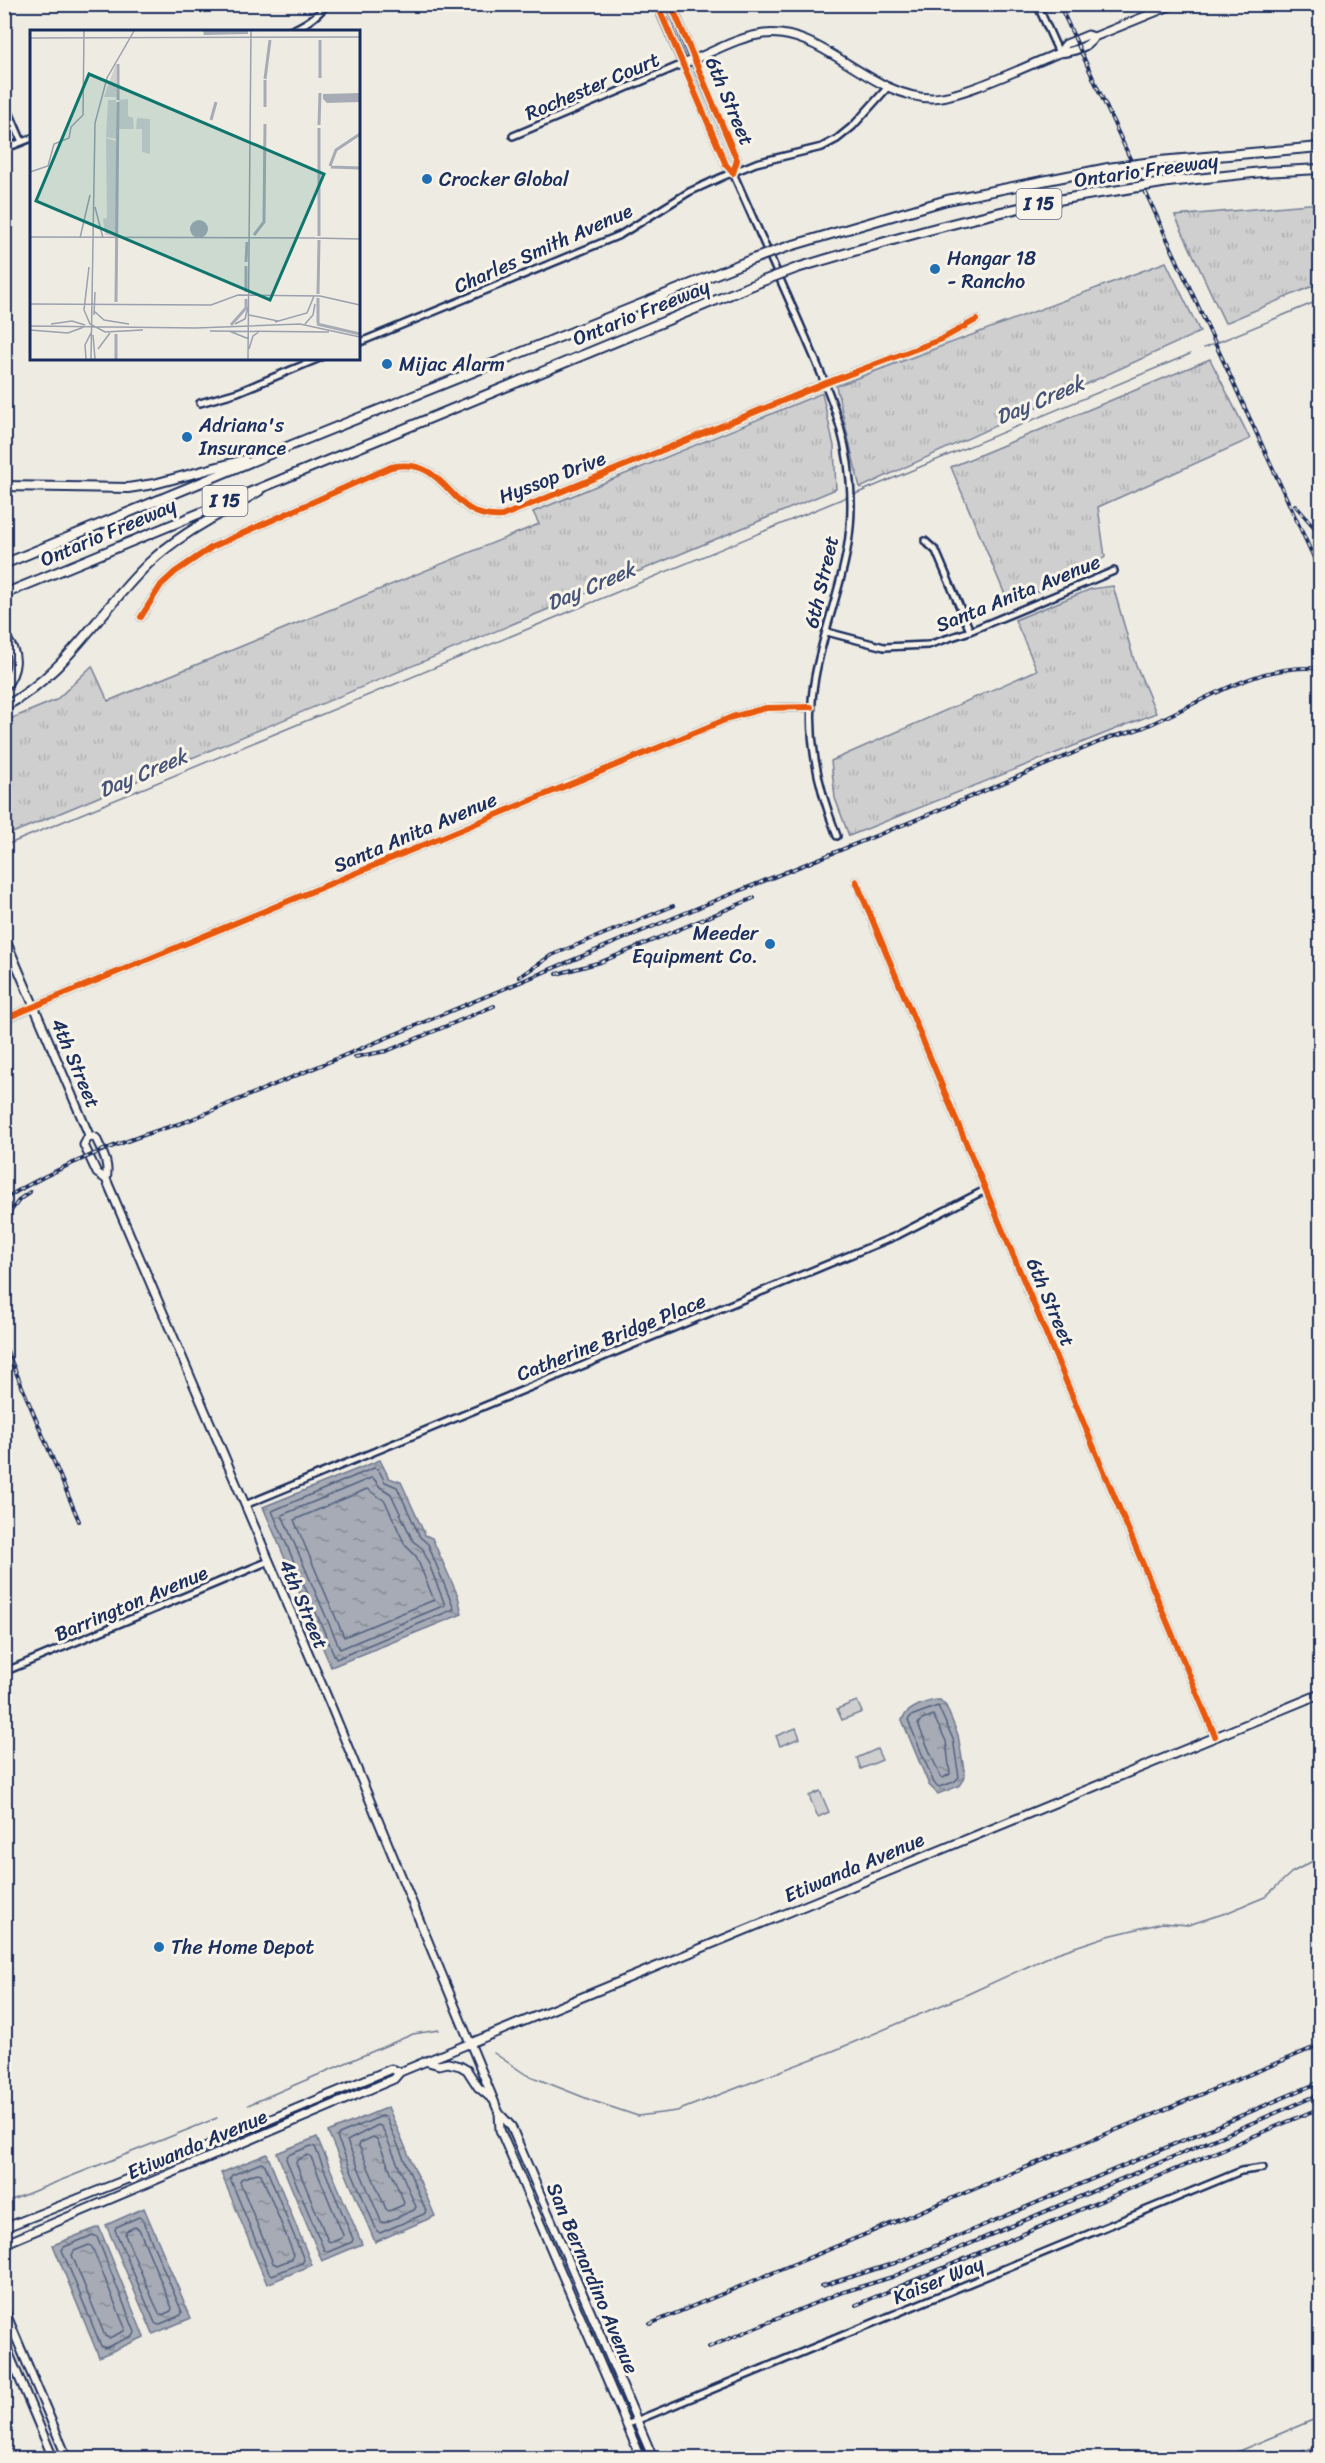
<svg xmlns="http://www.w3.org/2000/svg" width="1325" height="2463" viewBox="0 0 1325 2463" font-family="Sriracha,sans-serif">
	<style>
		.grass { fill: url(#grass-tufts); stroke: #757f96; stroke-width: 1.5 }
		.green { fill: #cfcfcf; stroke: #757f96; stroke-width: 1.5 }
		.water { fill: url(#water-ripples); stroke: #6e7992; stroke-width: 1.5 }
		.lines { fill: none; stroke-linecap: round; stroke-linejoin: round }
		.shore { stroke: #536181; stroke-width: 1.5 }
		.stream { stroke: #6e7992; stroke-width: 1.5 }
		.minor-casing { stroke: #1b2f5e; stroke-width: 10 }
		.major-casing { stroke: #1b2f5e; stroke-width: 11 }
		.highway-casing { stroke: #1b2f5e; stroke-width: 12 }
		.minor { stroke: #f7f3e8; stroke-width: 5 }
		.major { stroke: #f7f3e8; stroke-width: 7 }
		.highway { stroke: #f7f3e8; stroke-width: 8 }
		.rail-casing { stroke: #1b2f5e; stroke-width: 4 }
		.rail { stroke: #f7f3e8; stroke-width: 1.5; stroke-dasharray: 4.5; stroke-linecap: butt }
		.highway-bridge-casing { stroke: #1b2f5e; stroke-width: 12; stroke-linecap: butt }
		.highway-bridge { stroke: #f7f3e8; stroke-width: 8 }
		.cycleway-casing { stroke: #f7f3e8; stroke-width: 10 }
		.cycleway { stroke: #e8590c; stroke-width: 6 }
		.poi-dot { fill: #1f6fb2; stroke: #f7f3e8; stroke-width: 2 }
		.labels { text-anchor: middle; stroke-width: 6; stroke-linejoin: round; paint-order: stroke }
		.shield { fill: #f7f3e8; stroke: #5d6a87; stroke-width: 1.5 }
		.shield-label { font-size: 18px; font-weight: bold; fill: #1b2f5e }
		.street-label { font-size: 20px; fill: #1b2f5e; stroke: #f7f3e8 }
		.poi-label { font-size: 20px; fill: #1b2f5e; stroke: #f7f3e8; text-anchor: start }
		.water-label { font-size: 21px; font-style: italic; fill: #455478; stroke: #f7f3e8 }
		.inset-river { fill: none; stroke: #a6abb5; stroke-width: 3 }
		.inset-road { fill: none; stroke: #9aa0ad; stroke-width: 1.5 }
		.view { fill: #0f766e; fill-opacity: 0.15; stroke: #0f766e; stroke-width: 3 }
		.inset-edge { fill: none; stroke: #1b2f5e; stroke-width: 3 }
	</style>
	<defs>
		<pattern id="grass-tufts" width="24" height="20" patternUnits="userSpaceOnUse" patternTransform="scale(1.5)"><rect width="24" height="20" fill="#cfcfcf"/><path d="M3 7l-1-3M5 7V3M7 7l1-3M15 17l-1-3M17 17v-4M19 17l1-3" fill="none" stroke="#b1b2b4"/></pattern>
		<pattern id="water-ripples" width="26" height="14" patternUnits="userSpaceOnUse" patternTransform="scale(1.5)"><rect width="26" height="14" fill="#a6abb5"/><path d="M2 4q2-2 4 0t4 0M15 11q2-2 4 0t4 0" fill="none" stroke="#868c96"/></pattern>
	</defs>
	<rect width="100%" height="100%" fill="#eeebe2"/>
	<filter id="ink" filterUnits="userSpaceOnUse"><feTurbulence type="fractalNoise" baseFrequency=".0167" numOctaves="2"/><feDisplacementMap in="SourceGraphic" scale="12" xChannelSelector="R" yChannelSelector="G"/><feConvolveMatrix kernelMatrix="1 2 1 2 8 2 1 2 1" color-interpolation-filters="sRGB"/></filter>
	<g filter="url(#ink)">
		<path class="grass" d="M1320,203V283L1225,323L1175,216Z
			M1166,262L1200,332L860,488L836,386Z
			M1210,359L1250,439L1098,507L1105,557L1085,572L1009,604L951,467Z
			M822,393L834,446L836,489L5,836V721L56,700L92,666L108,701L539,524L533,512Z
			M1113,586L1134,660L1156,713L849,836L835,798L831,761L1037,670L1015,620L1091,589Z"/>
		<path class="green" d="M857,1701L862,1712L842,1720L837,1709Z
			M796,1728L800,1738L780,1746L776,1736Z
			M877,1749L882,1760L861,1769L857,1758Z
			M820,1791L829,1812L818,1817L809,1796Z"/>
		<path class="water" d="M380,1460L389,1478L401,1482L425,1535L432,1538L458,1596L462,1614L331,1667L263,1507Z
			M940,1700L946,1706L958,1735L965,1776L959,1786L938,1794L929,1785L902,1720C906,1708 928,1700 940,1700Z
			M388,2107L435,2216L375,2242L328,2132Z
			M317,2137L362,2244L322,2261L277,2153Z
			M267,2154L312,2265L267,2284L221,2173Z
			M144,2208L191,2318L153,2334L106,2225Z
			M99,2227L144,2337L99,2357L53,2245Z
			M1320,2445V2458H1284Z"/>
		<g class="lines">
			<path class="shore" d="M374,1468L378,1469L385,1482L397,1487L420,1537L428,1544L454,1609L336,1659L272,1511Z
				M371,1478L374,1479L380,1487L391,1494L413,1541L423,1549L445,1605L340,1649L282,1515Z
				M367,1489L385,1501L405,1545L416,1556L434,1600L344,1637L294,1520Z
				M938,1706L953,1739L959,1777L954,1782L939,1787L934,1783L908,1720L911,1716Z
				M933,1715L946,1741L950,1774L943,1778L940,1776L918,1724L920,1721Z
				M382,2116L386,2117L426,2211L424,2214L380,2233L377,2231L337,2137L339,2134Z
				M378,2125L382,2127L416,2207L414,2210L384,2223L381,2221L347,2141Z
				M373,2137L377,2139L404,2202L403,2205L389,2211L386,2209L359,2146L360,2143Z
				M311,2146L315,2147L353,2239L352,2242L328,2252L324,2250L286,2159L288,2155Z
				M308,2155L311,2157L343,2235L342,2238L332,2242L328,2241L296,2163L297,2160Z
				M261,2163L265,2165L304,2260L302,2263L272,2275L269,2273L230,2178L232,2175Z
				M257,2173L261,2174L294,2255L292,2259L277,2265L273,2263L240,2182L241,2179Z
				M139,2217L142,2219L182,2312L181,2315L158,2325L155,2323L115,2230L116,2227Z
				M135,2227L139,2229L172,2308L171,2311L162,2315L159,2314L125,2235L126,2231Z
				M93,2235L97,2237L135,2332L134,2335L105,2348L101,2346L62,2250L64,2247Z
				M89,2245L92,2247L125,2328L124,2331L109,2338L105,2336L72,2255L74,2251Z"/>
			<path class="stream" d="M1204,348L1320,300
				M853,495L1190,354
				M4,846L849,496
				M494,2053L525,2074L593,2101L638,2116L677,2111L833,2051L968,1994L1057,1953L1108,1936L1162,1923L1188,1925L1226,1913L1265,1897L1291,1873L1320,1857
				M248,2105L413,2034L439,2030
				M4,2203L217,2118
				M1222,2458L1320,2417"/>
			<g class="minor-casing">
				<path id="minor" d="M1037,4L1059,53
					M288,32C304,25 316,18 327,4
					M694,60L737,160L733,173
					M4,100L22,142
					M513,136L683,64L726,165L733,173C755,223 777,272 799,322C821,373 846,425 850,481C857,558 828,606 815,677C805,732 817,785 837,836
					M4,149L32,138
					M358,343L620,235L689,192L722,177L756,163L822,147L837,139L853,126L888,87
					M200,403L238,392L320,358
					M925,541L936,551L970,631
					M141,617L161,585L175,572L212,547L391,467C451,455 446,521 502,516L826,383L942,339L976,320
					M827,632L884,647L928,645L970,631L1114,571
					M856,881L1215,1736
					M4,1019L732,717L766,708L811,707
					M245,1505L896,1236L985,1190
					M4,1672L269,1561
					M626,2425L1241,2171L1263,2168"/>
			</g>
			<g class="major-casing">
				<path id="major" d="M657,4L683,64C710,54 736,37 764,34C822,27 870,97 931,98C962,98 1028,65 1059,53C1071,52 1088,48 1094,37L1175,4
					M671,4L694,60
					M1059,53L1066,44L1088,35L1094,37
					M4,936L89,1135L96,1138C102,1152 110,1164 106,1179
					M89,1135L84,1145L97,1173L106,1179L331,1706L499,2113L500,2130L641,2458
					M425,2061L439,2065L448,2063L460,2066L467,2070L478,2087L491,2098
					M499,2113L511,2126L653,2458
					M4,2228L135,2176L391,2069L400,2072
					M4,2244L394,2079L400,2072L1320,1694
					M4,2309L67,2458
					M4,2342L53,2458"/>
			</g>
			<g class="highway-casing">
				<path id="highway" d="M1160,161L1320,147
					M1168,182L1262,172L1320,169
					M790,246L947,200L1108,168
					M797,268C903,236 1010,205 1120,190
					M4,486L128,488L154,484L244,460
					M4,564L272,453L753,259
					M4,594L760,282
					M4,637C20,653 17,671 4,688
					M4,707C67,673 99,611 149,563C180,533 223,513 259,491"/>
			</g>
			<use href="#minor" class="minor"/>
			<use href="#major" class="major"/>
			<use href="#highway" class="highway"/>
			<g class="rail-casing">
				<path id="rail" d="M1059,4L1320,571
					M1295,505L1320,534
					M557,974L601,962L754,898
					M519,977L552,955L673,906
					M355,1057L387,1051L494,1006
					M4,1199C56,1167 126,1139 185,1122L714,901L930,814L1111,737C1122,734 1132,732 1142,728C1195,706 1262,660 1320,669
					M4,1220L20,1199L30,1192
					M4,1344L79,1521
					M822,2286L895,2263L1320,2082
					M856,2305L1320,2108
					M650,2324L1320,2045
					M709,2347L837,2294L892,2277L946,2254L1320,2094"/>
			</g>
			<use href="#rail" class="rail"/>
			<g class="highway-bridge-casing">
				<path id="highway-bridge" d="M1108,168L1160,161
					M1120,190L1168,182
					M753,259L790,246
					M760,282L797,268"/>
			</g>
			<use href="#highway-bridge" class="highway-bridge"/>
			<g class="cycleway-casing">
				<path id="cycleway" d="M657,4L726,165L733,173L737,160L671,4
					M141,617L161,585L175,572L212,547L391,467C451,455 446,521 502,516L826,383L942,339L976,320
					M856,881L1215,1736
					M4,1019L732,717L766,708L811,707"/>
			</g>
			<use href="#cycleway" class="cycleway"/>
		</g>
	</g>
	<g class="poi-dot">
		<circle cx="427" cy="179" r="6"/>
		<circle cx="935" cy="269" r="6"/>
		<circle cx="387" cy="364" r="6"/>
		<circle cx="187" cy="437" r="6"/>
		<circle cx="770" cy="944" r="6"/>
		<circle cx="159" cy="1947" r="6"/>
	</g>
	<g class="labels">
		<g class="shield">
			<rect x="1016.5" y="189" width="45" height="30" rx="4.5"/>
			<rect x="202.5" y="486" width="45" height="30" rx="4.5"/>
		</g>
		<g class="shield-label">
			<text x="1039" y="210">I 15</text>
			<text x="225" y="507">I 15</text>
		</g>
		<g class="street-label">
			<text transform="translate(592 86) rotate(-23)" y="7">Rochester Court</text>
			<text transform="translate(730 101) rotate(67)" y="7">6th Street</text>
			<text transform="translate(1146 170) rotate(-8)" y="7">Ontario Freeway</text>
			<text transform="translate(543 248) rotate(-24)" y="7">Charles Smith Avenue</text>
			<text transform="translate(641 312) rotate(-22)" y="7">Ontario Freeway</text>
			<text transform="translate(552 477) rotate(-21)" y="7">Hyssop Drive</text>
			<text transform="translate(108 532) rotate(-23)" y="7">Ontario Freeway</text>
			<text transform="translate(821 582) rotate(-77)" y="7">6th Street</text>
			<text transform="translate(1018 593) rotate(-22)" y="7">Santa Anita Avenue</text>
			<text transform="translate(415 832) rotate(-23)" y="7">Santa Anita Avenue</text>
			<text transform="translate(76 1063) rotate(67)" y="7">4th Street</text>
			<text transform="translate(1051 1302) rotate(67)" y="7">6th Street</text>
			<text transform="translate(611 1337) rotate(-22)" y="7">Catherine Bridge Place</text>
			<text transform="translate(131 1603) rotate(-23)" y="7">Barrington Avenue</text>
			<text transform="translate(304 1604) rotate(67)" y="7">4th Street</text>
			<text transform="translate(854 1867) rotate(-23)" y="7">Etiwanda Avenue</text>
			<text transform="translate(197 2144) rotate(-23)" y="7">Etiwanda Avenue</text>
			<text transform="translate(593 2278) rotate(67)" y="7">San Bernardino Avenue</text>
			<text transform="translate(938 2280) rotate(-22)" y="7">Kaiser Way</text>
		</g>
		<g class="poi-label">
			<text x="439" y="186">Crocker Global</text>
			<text x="947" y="265">Hangar 18<tspan x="947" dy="23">- Rancho</tspan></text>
			<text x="399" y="371">Mijac Alarm</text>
			<text x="199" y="432">Adriana's<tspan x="199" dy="23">Insurance</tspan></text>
			<text x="758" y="940" text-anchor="end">Meeder<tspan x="758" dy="23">Equipment Co.</tspan></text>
			<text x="171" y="1954">The Home Depot</text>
		</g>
		<g class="water-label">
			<text transform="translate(1040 400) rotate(-23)" y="7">Day Creek</text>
			<text transform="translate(591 586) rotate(-23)" y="7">Day Creek</text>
			<text transform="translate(143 773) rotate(-23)" y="7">Day Creek</text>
		</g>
	</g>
	<g transform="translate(30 30)">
		<rect width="330" height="330" fill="#eeebe2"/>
		<path d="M86,34V67H74L80,50ZM98,69V86L103,88L104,99H89V70ZM78,70H86L87,109L76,107ZM107,88L120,89V124L112,122V99H106ZM76,108L86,111V206L75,205L73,189L77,188Z" fill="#cfcfcf"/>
		<path d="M173,1H218V4L174,5ZM330,63V72L297,73L293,69V64ZM160 199a9 9 0 1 1 18 0a9 9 0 1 1-18 0Z" fill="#a6abb5"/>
		<path class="inset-river" d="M290,10V48M235,49L240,10M235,50V77M88,70V34M181,90L186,72M289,95L290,63M300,136L306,120L330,104M301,137L330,138M224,205L234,192L235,94M289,206V98M216,232L217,212M216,262V236M288,264L289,210M86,272L88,72M288,293V268M287,294L330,304M201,295L216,278V269M86,329V304"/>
		<path class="inset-road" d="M0,8L330,7M0,142L18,136L24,114L39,108L41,97L53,85L54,1M65,177L73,208M0,207L285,208M50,208L60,165M284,208L330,209M59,237L54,280L60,294L75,302L113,300M0,274L181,275L208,265L290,266L330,275M64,281L74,290L99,294M64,285L65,262M219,285L248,291M245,292L277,283L284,266M21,294L42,291L55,295M205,294L215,289L218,277M275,294L283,285L285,274M0,296L166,298L270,294L330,307M0,300L38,303L54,297M180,301L299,302M199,301L219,309M63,305L65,329M68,319L80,303M219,319L223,306L230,301M56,329L55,315L61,303M61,329L65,93L77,48L104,1M218,329L221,1"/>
		<path class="view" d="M59,44L294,144L240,270L6,171Z"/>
		<rect width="330" height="330" class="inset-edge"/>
	</g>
	<rect width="1325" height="2463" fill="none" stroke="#f7f3e8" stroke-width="24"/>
	<rect x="12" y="12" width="1301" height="2439" fill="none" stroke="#1b2f5e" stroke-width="2" filter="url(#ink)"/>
</svg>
